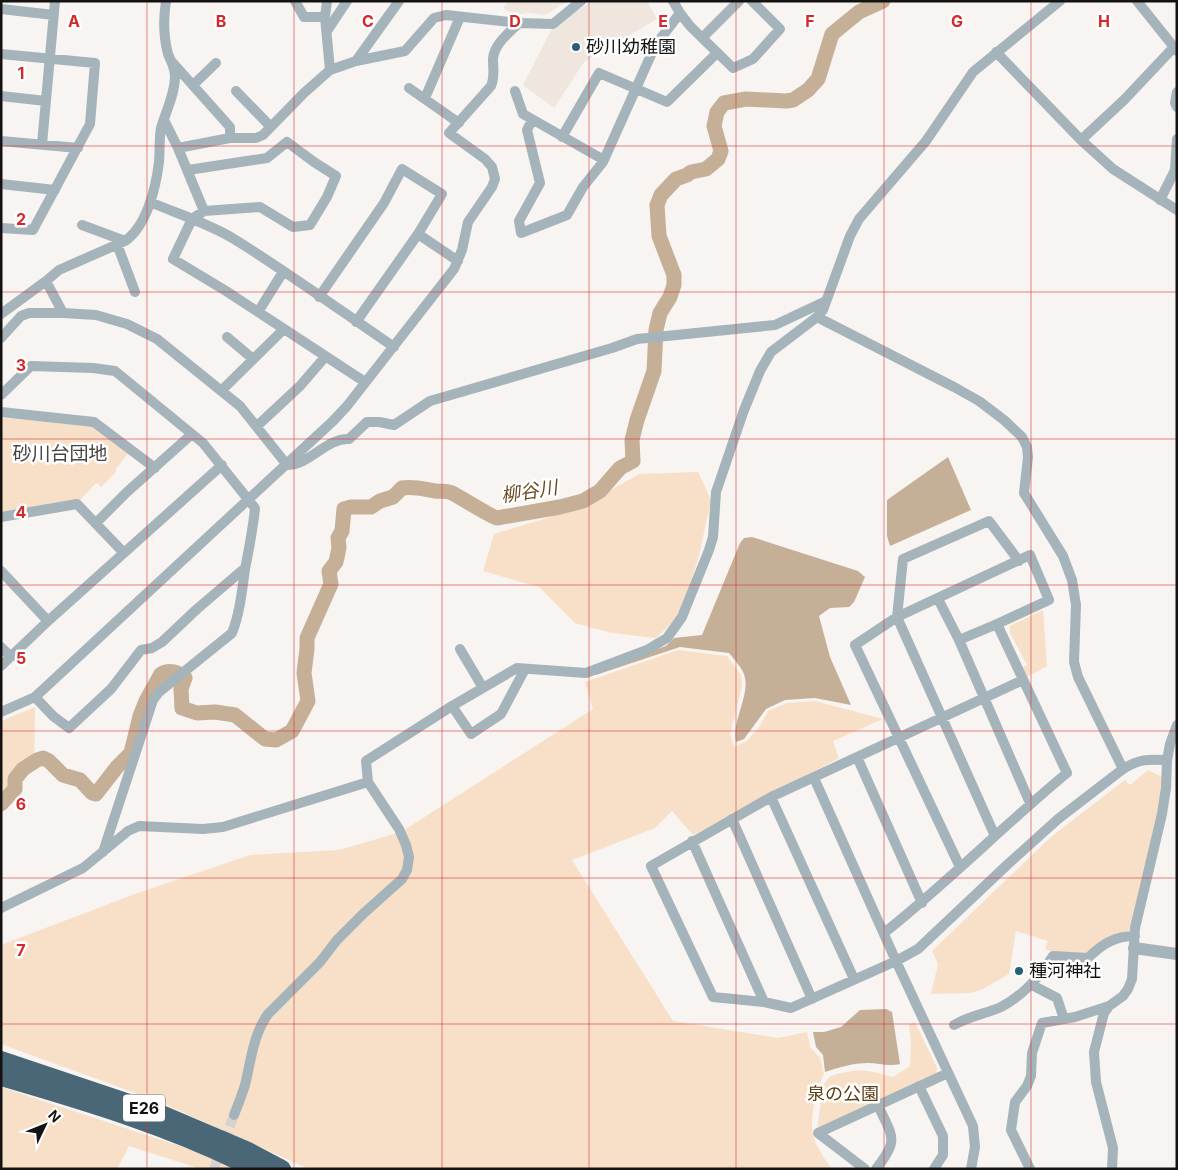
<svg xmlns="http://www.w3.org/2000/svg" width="1178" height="1170" viewBox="0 0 1178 1170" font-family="Inter,'Noto Sans JP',sans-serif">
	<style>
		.built { fill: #efe7dd }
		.green { fill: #f7e0c7 }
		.water { fill: #c5af96 }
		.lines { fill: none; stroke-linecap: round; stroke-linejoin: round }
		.river { stroke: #c5af96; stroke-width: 15 }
		.minor-tunnel { stroke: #d5d2d0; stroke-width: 10; stroke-dasharray: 10 5; stroke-linecap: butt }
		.minor { stroke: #a5b3ba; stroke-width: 10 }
		.tertiary { stroke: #a5b3ba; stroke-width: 12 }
		.motorway { stroke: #4a6777; stroke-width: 18 }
		.grid { fill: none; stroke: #d62828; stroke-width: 1; stroke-opacity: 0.55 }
		.poi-dot { fill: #28607b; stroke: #fff; stroke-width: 2 }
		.labels { text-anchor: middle; stroke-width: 5; stroke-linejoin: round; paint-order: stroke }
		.shield { fill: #fff; stroke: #5a5a59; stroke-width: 1 }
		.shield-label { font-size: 16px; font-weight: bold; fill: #141312 }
		.poi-label { font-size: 18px; fill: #141312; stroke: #fff; text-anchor: start }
		.park-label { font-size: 18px; fill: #5d3d12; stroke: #fff }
		.neighbourhood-label { font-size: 19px; fill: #484543; stroke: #fff }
		.water-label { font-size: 19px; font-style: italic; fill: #6d4b22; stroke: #fff }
		.grid-label { font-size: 16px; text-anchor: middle; font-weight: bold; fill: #d62828; stroke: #fff; stroke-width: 5; stroke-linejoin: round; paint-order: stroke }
	</style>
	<rect width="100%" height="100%" fill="#f7f4f1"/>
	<path class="built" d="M510,1H568L545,15L528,13L512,15L503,7Z
		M593,1H647L657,19L584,62L554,108L523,85L550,32L558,22Z"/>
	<path class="green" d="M1,418L93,424L129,452L116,469V472L101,487L97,483L95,484L80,500L51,503L1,514Z
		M698,472L711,500L699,556L680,615L656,638L612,633L575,623L539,587L483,571L494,534L580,508L639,474Z
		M1043,610L1047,666L1027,677L1023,667L1027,665L1010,633V626Z
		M678,650L727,656L741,675L742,687L730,733L734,747L747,741L759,727L768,711L787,703L815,701L883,719L833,741L839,758L693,835L672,811L655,828L572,860L673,1021L778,1038L807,1032L810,1047L820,1058L824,1074C817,1086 809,1121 813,1135C817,1148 824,1158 832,1169H309L160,1102L1,1044V945L135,894L250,855L339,850L401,832L593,709L585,682Z
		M35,707L34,769L1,797V721Z
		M1148,770L1164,778L1155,828L1131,930L1107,937L1088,955L1058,954L1045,949L1048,941L1016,931L1009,974L981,990L969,993L931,994L938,964L932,951L1051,837L1125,780L1130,785Z
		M915,1022L937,1068L936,1075L817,1129L823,1086L830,1076C859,1068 864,1069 893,1077L910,1066L911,1045L909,1024Z
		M1,1087L219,1159L235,1169H197L192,1166L129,1146L117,1169H1Z"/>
	<path class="water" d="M948,457L971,510L890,546L887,536V500Z
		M752,537L858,571L865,577L854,602L849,607L830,608L819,616L830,657L851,705L815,698L785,700L766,709L744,739L736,742C731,720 753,692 743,672C740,666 734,659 729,653L680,647L596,675L595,672L666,646L674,638L702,635L740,543L744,538Z
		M886,1009L892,1012L900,1064C889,1067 879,1063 868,1063C853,1063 840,1067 825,1072L823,1055L816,1047L813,1032H824L841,1027L860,1010Z"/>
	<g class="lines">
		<path class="river" d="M1,804L15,789V779L23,769L37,760L43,758L49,761L63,775L80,780L92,793L96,794L117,767L131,753L140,716L146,701L161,674C169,669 178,672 185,678L181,689L182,708L197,713L215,712L235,715L265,739L276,740L292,731L308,701L304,673L307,649V638L331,584L329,571L336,562L339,548L338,538L342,531L344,509L351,507H371L380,501L393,497L402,488C414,486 423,489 435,491C441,492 446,490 452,493C460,497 492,517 497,518L560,507L583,501L600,491L620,468L633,461L632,440L637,420L654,371L656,330L660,313L670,297L674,285V275L659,236L657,205L661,195L676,179L687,175L691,172L706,169L718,159L721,151L714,126L717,112L724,103L746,99L786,101L793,100L808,90L818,79L832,34L859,12L883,1"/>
		<path class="minor-tunnel" d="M214,1169L234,1115"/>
		<path class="minor" d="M295,1L304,17H325
			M327,1L325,17L330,70
			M1137,1L1177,51
			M1,9L54,15
			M680,13L690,26L733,68L753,59L780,29L752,1
			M327,31L347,1
			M702,38L739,1
			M996,52L1081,140L1113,169L1177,210
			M1,54L95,63L90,124L33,230L1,228
			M356,61L399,1
			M173,63L230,127V138
			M193,85L216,63
			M409,88L459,123
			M236,91L271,127
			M515,91L523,114L604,160
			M1177,92L1175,103L1177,107
			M1,96L46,101
			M425,98L460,17
			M164,120L178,148
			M532,120L527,130L540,183L519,221L521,233L567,215L583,187L603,162L655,46L680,13L673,1
			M562,137L599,73L667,102L717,53
			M1081,140L1124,100L1174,47
			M1,141L78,148
			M42,144L55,1
			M188,170L267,158L287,142L314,162L336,176L327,197L310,225L293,227L260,207L204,211L192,219L173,259L226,291L365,382
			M1,184L55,190
			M1160,200L1175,170L1177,139
			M150,202C178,214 208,223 234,239C289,273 341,311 394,347
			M204,211L178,148L230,138H256L263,135L304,93L330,70L356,61L405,51L434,18L446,15L519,23L553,24L581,1
			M82,225L125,241
			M418,234L458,261
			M117,244L135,292
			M319,297L384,203L402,169L442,194L418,234L356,322
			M258,312L283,272
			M63,313L46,281L59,270L125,241C147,226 156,187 159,162C160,151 159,139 161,128C166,111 175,94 175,76C175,68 171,61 168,54C163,35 163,20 166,1
			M1,314L46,281
			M817,317L954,387L979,401L1004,420L1022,437L1027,447L1028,457L1024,493L1063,556L1072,580L1076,605L1074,662L1078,677L1123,769
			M227,337L253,359
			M1,338L21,316L29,313H63L96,315L127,324L157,339L240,406L287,465
			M222,390L284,329
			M1,395L31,366L93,368L115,371L203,443L255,508C253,529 249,549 245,569C242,590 240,613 232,633L159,692L153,700L103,852
			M1,412L94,422L155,468
			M257,426L300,386L325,357
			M287,465C310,465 326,438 349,439L367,422H379L394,425L430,401L612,348L637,339L775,325L826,301
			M1,517L77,504L124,553
			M96,523L127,492L192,434
			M1,571L48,621
			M938,599L959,640L1030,803
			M959,640L997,624L1049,600L1030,555L897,617L855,645L960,867
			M1,647L11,657
			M460,649L483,688
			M1,666L48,621L222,465
			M35,697L53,716L69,728L111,689L141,650L152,648L162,642L197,609L245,568
			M452,706L471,734L501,714L525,669
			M1,712L35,697L333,421L347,406L454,269L462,250L468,222L492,187L495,179L492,167L485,159L449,133L491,86C495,77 493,69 493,59C494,44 509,33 519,23
			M857,757L922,903
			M814,778L896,961L791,1008L764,1002L713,997L651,866L771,797L1023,680
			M771,797L854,979
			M732,819L812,999
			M995,836L897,617L903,559L989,521L1019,561
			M692,841L764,1002
			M1,908L83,868L128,831L139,826L203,829L223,827L368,782
			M884,933C947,883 1004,825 1067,773L997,624
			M1032,985L1057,998L1064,1019
			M954,1025C969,1016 985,1014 1001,1007C1024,995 1039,977 1053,956L1088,958C1102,944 1115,936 1135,936
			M919,1086L943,1136V1155L934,1169
			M234,1115C238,1105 242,1095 245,1085C251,1061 253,1035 268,1014L320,962L337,940L363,914L402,879L407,870L409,857L406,845L399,829L368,782L366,761L452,706L517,668L586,673L647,650L667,638L682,617L709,550L713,537L716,492L744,410L760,371L771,352L817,317L823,310L850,236L859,219L926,141L973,72L1060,1
			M865,1169L818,1133L948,1073
			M876,1169C900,1139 892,1137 878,1105
			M971,1169L975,1147L973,1126L896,961L918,949L1007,865L1058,819L1123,769C1139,759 1148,759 1167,760
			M1030,1169L1011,1130L1015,1102L1027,1086L1031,1076L1032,1053L1042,1023L1075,1017L1109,1006
			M1112,1169L1113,1148L1096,1082L1094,1052L1104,1013L1109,1006L1123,996L1128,989L1132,979L1135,928L1162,814L1166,788L1167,760L1170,744L1177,725"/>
		<path class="tertiary" d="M1134,948L1177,954"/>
		<path class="motorway" d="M1,1060L159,1113L246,1150L282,1169
			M1,1077C87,1102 174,1128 254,1169"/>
	</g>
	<path class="grid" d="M147,1V1169M294,1V1169M442,1V1169M589,1V1169M736,1V1169M884,1V1169M1031,1V1169M1,146H1177M1,292H1177M1,439H1177M1,585H1177M1,731H1177M1,878H1177M1,1024H1177"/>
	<g class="poi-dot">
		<circle cx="576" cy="47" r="5"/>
		<circle cx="1019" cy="971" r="5"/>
	</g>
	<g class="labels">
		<rect class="shield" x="123" y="1094.5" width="42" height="27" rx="4"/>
		<g class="shield-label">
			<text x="144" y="1114">E26</text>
		</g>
		<g class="poi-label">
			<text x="586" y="53">砂川幼稚園</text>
			<text x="1029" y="977">種河神社</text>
		</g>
		<g class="park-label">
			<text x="843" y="1100">泉の公園</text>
		</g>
		<g class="neighbourhood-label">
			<text x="60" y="460">砂川台団地</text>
		</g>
		<g class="water-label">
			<text transform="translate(529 491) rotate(-9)" y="7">柳谷川</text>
		</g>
	</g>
	<g class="grid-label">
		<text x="74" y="27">A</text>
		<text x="221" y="27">B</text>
		<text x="368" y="27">C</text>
		<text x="515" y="27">D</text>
		<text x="663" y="27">E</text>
		<text x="810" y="27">F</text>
		<text x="957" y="27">G</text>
		<text x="1104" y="27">H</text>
		<text x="21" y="79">1</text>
		<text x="21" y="225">2</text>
		<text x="21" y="371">3</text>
		<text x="21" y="518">4</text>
		<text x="21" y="664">5</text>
		<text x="21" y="810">6</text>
		<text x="21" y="956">7</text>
	</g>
	<rect width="1178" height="1170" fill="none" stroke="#141312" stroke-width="5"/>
	<g transform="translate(45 1125) rotate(47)" stroke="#ffffff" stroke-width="4" paint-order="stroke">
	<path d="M0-4L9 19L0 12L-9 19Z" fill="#141312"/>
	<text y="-8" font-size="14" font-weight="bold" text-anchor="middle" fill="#141312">N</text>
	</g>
</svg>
